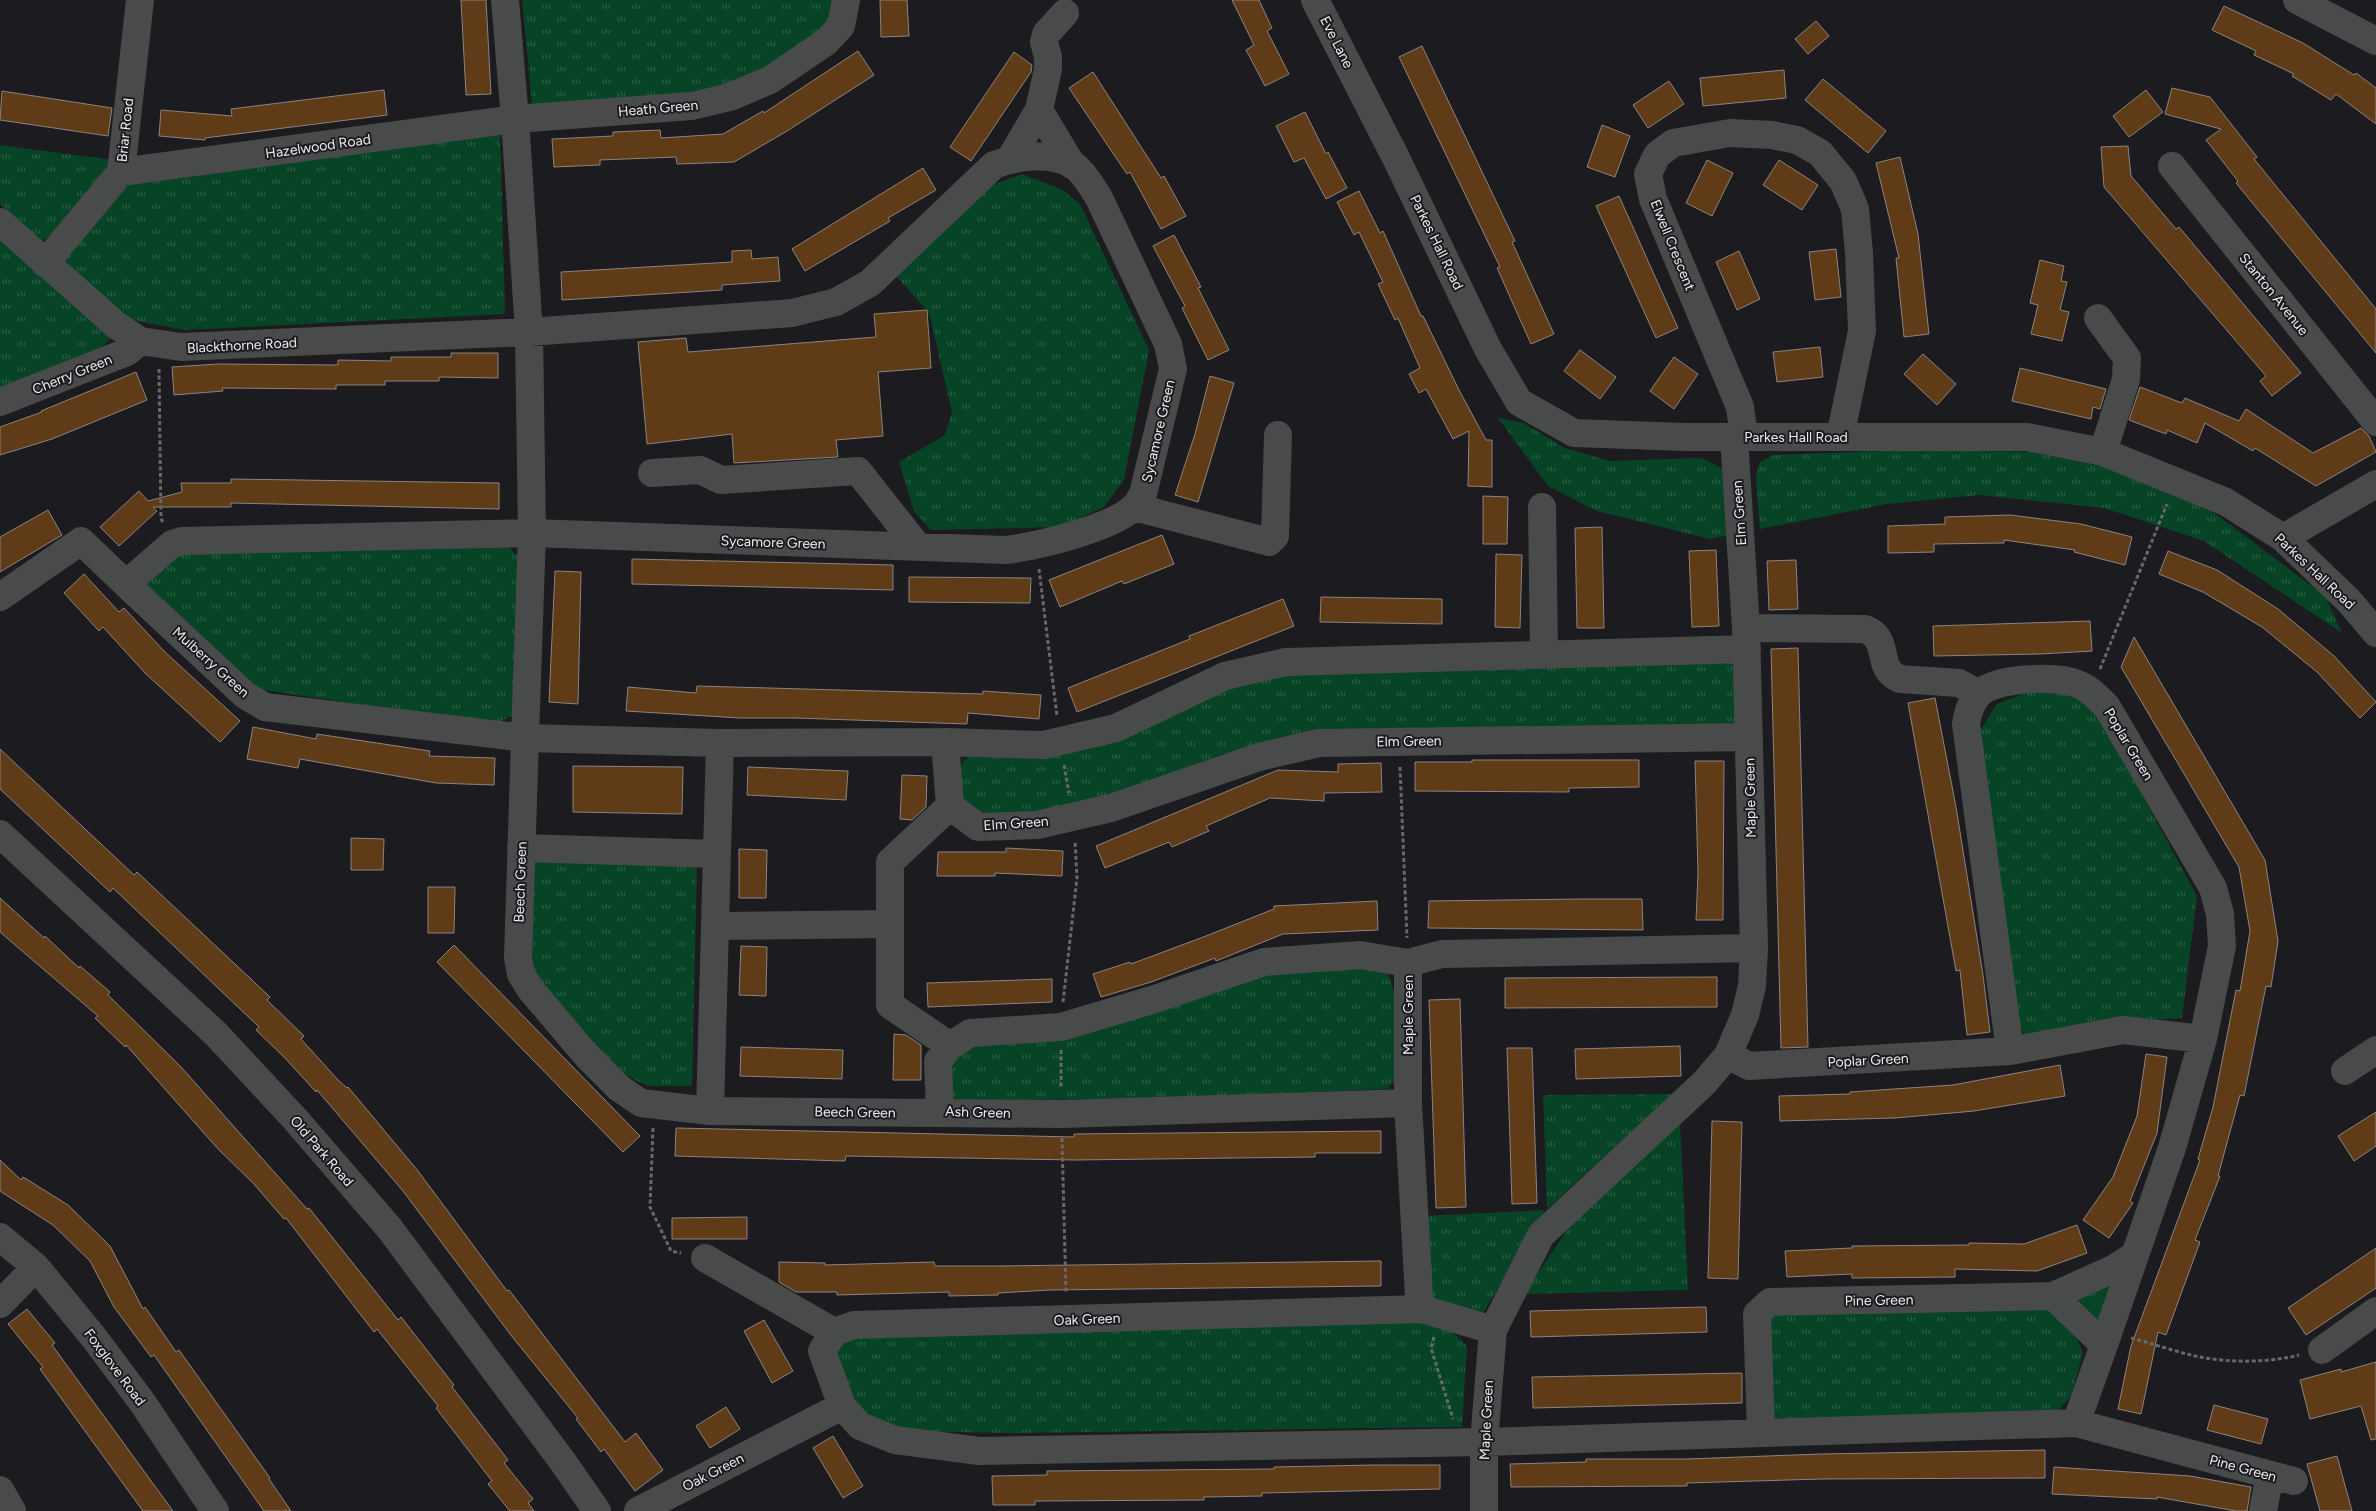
<svg xmlns="http://www.w3.org/2000/svg" width="2376" height="1511" viewBox="0 0 2376 1511" font-family="Figtree,sans-serif">
	<style>
		.grass { fill: url(#grass-tufts) }
		.building { fill: #603b18; stroke: #8a8480 }
		.lines { fill: none; stroke-linecap: round; stroke-linejoin: round }
		.path { stroke: #68676b; stroke-width: 3; stroke-dasharray: 4 2.5; stroke-linecap: butt }
		.minor { stroke: #494b4a; stroke-width: 28 }
		.labels { text-anchor: middle; stroke-width: 4; stroke-linejoin: round; paint-order: stroke }
		.street-label { font-size: 14px; fill: #edecf0; stroke: #1c1b1f }
	</style>
	<defs>
		<pattern id="grass-tufts" width="24" height="20" patternUnits="userSpaceOnUse" patternTransform="scale(1.25)"><rect width="24" height="20" fill="#074325"/><path d="M3 7l-1-3M5 7V3M7 7l1-3M15 17l-1-3M17 17v-4M19 17l1-3" fill="none" stroke="#2b5e45"/></pattern>
	</defs>
	<rect width="100%" height="100%" fill="#1c1b1f"/>
	<path class="grass" d="M522,0H837V15L815,39L736,86L692,99L555,110L532,104Z
		M500,130L505,314L184,330L123,318L59,259L126,183Z
		M0,145L113,160L60,233L41,241L0,204Z
		M1022,174L1061,189L1080,204L1149,350L1124,480L1104,507L1061,527L931,530L914,511L899,462L945,435L952,412L930,317L927,310L895,275L988,187Z
		M0,236L111,338L93,357L8,387H0Z
		M1498,418L1523,423L1565,448L1609,461L1701,458L1726,470L1731,535L1710,539L1597,511L1548,486Z
		M1915,450L2031,452L2119,470L2197,500L2325,596L2342,633L2204,541L2104,508L1979,495L1887,504L1760,529L1756,478L1759,463L1773,455Z
		M507,546L520,558L514,715L494,724L257,689L147,585L173,554Z
		M1736,663V725L1296,735L1219,755L1156,783L1075,811L980,818C957,799 957,790 962,762L974,754L1284,671Z
		M2038,688L2068,691L2100,717L2197,896L2182,1018L2128,1021L2025,1038L2016,1015L1974,740L1997,704Z
		M531,853L697,861L692,1086H648L629,1077L594,1050L535,982L527,956Z
		M1351,963L1387,970L1394,991L1395,1081L1387,1089L1180,1098L946,1101L945,1067L969,1044L1266,973Z
		M1673,1094L1547,1209L1543,1095Z
		M1680,1122L1688,1290L1524,1294L1577,1215Z
		M1545,1210L1483,1313L1425,1299L1423,1216Z
		M2122,1276L2098,1332L2070,1299Z
		M2041,1304L2072,1327L2083,1353L2071,1396L2054,1415L1772,1420L1770,1310Z
		M1406,1317L1450,1330L1467,1346L1462,1427L1009,1433L898,1431L852,1408L833,1365L836,1345L850,1334Z"/>
	<path class="building" d="M461,0H486L491,94L466,95Z
		M880,0H907L909,36L881,37Z
		M1232,0H1259L1272,28L1267,31L1289,74L1265,86L1246,50L1254,45Z
		M2224,6L2303,43L2354,75L2356,73L2376,88V124L2336,94L2331,100L2292,76L2294,74L2254,55L2256,51L2212,30Z
		M1816,21L1829,36L1808,54L1795,39Z
		M1422,46L1515,241L1512,242L1554,334L1531,344L1497,268L1500,267L1399,57Z
		M858,51L874,75L787,131L734,162L677,164L676,157L600,160V165L554,167L552,139L613,136V132L660,130L661,138L723,134L763,111L764,113Z
		M1014,52L1032,65L1031,72L971,161L950,147Z
		M1784,70L1786,98L1703,106L1700,78Z
		M1093,72L1161,178L1164,176L1186,216L1161,229L1130,172L1127,174L1069,88Z
		M1823,79L1886,131L1868,153L1805,100Z
		M1669,81L1684,104L1648,128L1633,105Z
		M2172,88L2210,97L2257,157L2254,159L2376,309V353L2236,183L2238,181L2206,140L2221,129L2165,114Z
		M384,90L387,115L205,138V140L159,136L161,110L232,116L231,109Z
		M2146,90L2163,112L2129,137L2113,116Z
		M2,91L112,108L108,136L0,120Z
		M1305,112L1326,154L1328,152L1347,188L1326,199L1304,158L1294,162L1276,126Z
		M1602,125L1630,136L1615,177L1587,167Z
		M2128,146L2131,176L2176,229L2179,227L2301,373L2272,396L2260,381L2266,376L2104,187L2101,147Z
		M1900,157L1918,234L1929,334L1904,337L1896,258H1899L1876,163Z
		M1707,160L1733,173L1712,216L1686,203Z
		M1779,160L1818,185L1802,210L1763,185Z
		M923,168L936,190L888,218L890,221L805,271L792,249Z
		M1359,191L1380,233L1383,231L1421,316H1423L1459,390L1486,440H1492V487L1468,486L1469,431L1453,439L1426,389L1419,393L1409,374L1420,368L1398,318L1395,320L1378,284L1383,282L1359,232L1354,235L1337,202Z
		M1619,196L1678,328L1656,338L1596,206Z
		M1174,235L1201,287L1198,288L1229,350L1208,360L1182,308L1185,306L1153,246Z
		M1836,249L1841,297L1815,300L1809,252Z
		M751,250L752,259L778,257L780,281L722,285V290L562,300L561,272L732,262V251Z
		M1739,251L1760,299L1737,310L1716,262Z
		M2040,260L2064,266L2061,281L2067,282L2060,310L2069,312L2062,341L2031,334L2038,305L2030,303Z
		M927,310L931,368L878,372L883,436L836,440L838,457L734,463L732,434L647,444L638,342L686,338L688,352L876,337L874,314Z
		M1820,347L1823,377L1777,382L1773,352Z
		M1580,350L1616,377L1600,399L1564,371Z
		M451,353H498V378L439,377V381H385V385H336V389L222,388L223,391L174,395L172,367L218,364L338,365V360L391,361V357H451Z
		M1923,354L1956,384L1937,405L1904,374Z
		M1674,357L1698,374L1674,409L1650,391Z
		M2020,368L2106,389L2100,409L2093,407L2091,419L2012,401Z
		M136,372L147,400L52,439L0,455V427L42,412L41,411Z
		M1210,376L1234,383L1198,502L1175,495L1195,434Z
		M2140,387L2182,403L2185,398L2239,421L2246,409L2313,453L2361,428L2369,436L2376,452L2316,486L2255,448L2253,451L2205,423L2197,443L2167,430L2166,434L2129,420Z
		M231,479L499,483V509L231,503V507H153L157,511L119,546L100,527L139,491L148,501L182,492L181,483H231Z
		M1483,496L1508,497L1507,544H1483Z
		M48,510L62,535L0,572V537Z
		M2010,515L2081,524L2132,537L2125,565L2074,552L2075,550L2004,540V543L1934,544V552L1888,553V526L1945,524V517Z
		M1602,527L1604,628H1577L1575,528Z
		M1162,535L1174,564L1124,584L1122,581L1060,607L1049,580Z
		M1716,550L1719,626L1692,627L1689,551Z
		M2168,551L2217,570L2278,609L2334,656L2376,702L2360,718L2317,672L2262,627L2203,592L2159,574Z
		M1496,554L1522,555L1520,628L1495,627Z
		M632,559L893,565V590L632,584Z
		M1796,560L1798,609L1769,610L1767,561Z
		M555,571L581,572L578,704L549,702Z
		M84,574L119,612L124,608L165,652L240,721L220,742L146,674L103,627L99,631L64,593Z
		M909,577L1031,578L1030,603L909,602Z
		M1321,597L1442,599V624L1320,622Z
		M1283,599L1294,626L1077,712L1068,688L1190,639L1189,636Z
		M2090,621L2092,651L2040,654L1934,656L1933,626Z
		M2134,637L2265,860L2278,941L2271,987L2266,986L2244,1096L2240,1095L2218,1176H2220L2195,1240L2200,1242L2166,1335L2158,1332L2141,1414L2118,1409L2131,1346L2200,1160L2198,1159L2213,1107L2236,990L2240,991L2250,931L2239,867L2121,667Z
		M1798,648L1808,1047L1781,1048L1771,649Z
		M697,686L983,694V691L1041,695L1039,719L968,713L967,724L796,718H740L626,711L628,687L696,693Z
		M1935,698L1956,807L1983,975L1990,1032L1967,1035L1960,970L1956,971L1908,703Z
		M253,727L316,739L317,734L430,751L429,756L495,758L494,785L436,783L300,759L298,768L247,759Z
		M0,749L134,875L137,872L270,997L267,1000L304,1036L301,1039L338,1080L347,1088L348,1087L418,1171L507,1291L509,1290L625,1442L636,1433L663,1470L635,1491L604,1449L601,1452L576,1419L578,1418L510,1334L403,1191L317,1090L316,1092L284,1057L256,1030L259,1027L113,888L110,892L0,789Z
		M1472,760H1639V787L1569,788V792L1415,791V762H1472Z
		M1695,761H1724L1723,920H1696L1698,873Z
		M1381,763L1382,792L1324,793V801L1270,798L1206,826L1209,831L1172,847L1169,842L1105,868L1096,846L1278,770L1338,772V764Z
		M573,766L683,767L682,814L573,812Z
		M748,767L848,771L846,800L747,795Z
		M902,775L927,776L926,807L912,820L900,819Z
		M351,838L384,839L383,870H351Z
		M1006,848L1063,851L1062,876L995,873V876H937L938,852H1006Z
		M739,849L767,850L766,898H739Z
		M428,887H455L454,933H428Z
		M0,898L44,938L45,936L79,968L80,966L110,992L108,995L181,1067L307,1209L309,1208L398,1320L401,1317L454,1385L452,1387L508,1460L504,1463L533,1499L528,1503L534,1511H510L488,1484L492,1481L436,1408L438,1406L377,1329L374,1332L286,1218L284,1219L253,1183L219,1150L126,1045L125,1047L95,1018L98,1016L0,932Z
		M1584,899H1642L1643,930L1428,928L1429,901Z
		M1377,901L1378,930L1283,934L1216,961L1215,958L1151,982L1101,997L1093,974L1130,962L1131,964L1206,936L1274,909V906Z
		M454,945L640,1136L623,1152L437,962Z
		M741,946L767,947L766,996L739,995Z
		M1717,977V1007L1505,1008V978Z
		M1052,979V1002L928,1007L927,983Z
		M1460,999L1466,1207L1436,1208L1429,1000Z
		M894,1034L906,1035L921,1045V1080H893Z
		M1680,1046L1681,1076L1576,1079L1575,1049Z
		M741,1047L843,1050L842,1079L740,1076Z
		M1507,1048H1532L1537,1203L1512,1204Z
		M2146,1054L2167,1057L2157,1133L2130,1201L2133,1203L2109,1238L2083,1220L2113,1177L2137,1116Z
		M2060,1065L2065,1096L1974,1111L1895,1118L1780,1121L1779,1096L1850,1094V1092L1953,1085Z
		M2376,1112V1146L2354,1161L2338,1136Z
		M1712,1121L1742,1122L1738,1279L1708,1278Z
		M676,1128L1074,1137V1134L1381,1131V1153H1315V1157L1075,1160L846,1156L845,1161L675,1156Z
		M0,1160L21,1180L23,1177L68,1205L110,1246L143,1309L145,1307L176,1352L179,1350L270,1478L269,1479L291,1511H264L154,1355L151,1357L114,1307L90,1261L53,1225L0,1191Z
		M747,1217V1239H672V1218Z
		M2077,1225L2087,1253L2037,1271L1955,1269V1277L1852,1278V1274L1787,1277L1785,1251L1852,1248V1246L1969,1245V1243L2024,1244Z
		M2376,1248V1288L2306,1335L2288,1308Z
		M1381,1261V1286L1050,1290L998,1293V1295L949,1296V1292L837,1295V1292H796L779,1282V1262L825,1263V1265L934,1262L935,1266H998Z
		M1706,1307L1707,1332L1531,1337L1530,1311Z
		M27,1309L55,1343L52,1345L173,1511H143L40,1369L43,1367L8,1324Z
		M764,1320L793,1371L772,1383L744,1331Z
		M2376,1362V1439L2371,1440L2361,1406L2310,1419L2300,1380L2341,1369V1372Z
		M1742,1373V1403L1533,1408L1532,1377Z
		M2214,1405L2268,1419L2261,1444L2207,1430Z
		M726,1407L740,1429L710,1448L696,1426Z
		M833,1436L863,1486L843,1498L813,1448Z
		M2045,1450V1478L1822,1479L1687,1483V1486L1511,1487L1510,1464L1586,1462V1459H1687L1821,1454Z
		M2337,1456L2352,1511H2320L2307,1464Z
		M1373,1465H1440V1489L1262,1493V1496L1204,1497V1500L1035,1501V1505H993L992,1476L1047,1475V1471L1274,1469V1467Z
		M2054,1467L2190,1476L2251,1487L2247,1511H2236L2157,1497V1499L2052,1494Z"/>
	<g class="lines">
		<path class="path" d="M159,369L161,518L163,523
			M1039,569L1057,716
			M2100,669L2167,504
			M1064,765L1069,793
			M1400,767L1407,938
			M1063,1002L1077,878L1075,841
			M1061,1050V1089
			M653,1128L650,1207L671,1251L681,1253
			M1062,1138L1066,1294
			M1434,1337L1431,1348L1453,1419
			M2131,1338C2153,1344 2174,1351 2195,1356C2227,1363 2268,1363 2299,1355"/>
		<path class="minor" d="M1315,0L1396,158L1488,349L1519,402L1574,433L1685,437H2027L2103,452L2226,502L2283,538L2349,601L2376,633
			M2297,0L2376,41
			M1039,110L1072,165
			M1010,159L1039,110L1048,69V57L1044,42L1046,34L1065,13
			M2172,166L2376,422
			M121,172L515,119L692,106L730,97L770,80L826,42L841,26L846,0
			M0,222L116,325L140,341L181,347L529,332L792,313L836,302L870,283L994,165C1017,156 1049,152 1072,164C1083,171 1092,187 1099,198L1168,344L1173,369L1143,494C1140,498 1138,504 1134,507C1111,529 1037,546 1006,550L532,533L529,332L515,119L505,0
			M45,263L121,172L140,0
			M2098,318L2127,358L2126,379L2103,452
			M0,402L127,352L140,341
			M1744,437L1740,407L1653,199L1648,174L1657,155L1673,143L1730,133L1772,135L1797,140L1820,153L1843,181L1855,209L1859,253L1862,331L1840,437
			M652,473L700,470L721,480L858,471L918,547
			M1134,507L1269,542L1275,536L1278,435
			M1542,507L1544,654
			M532,533L525,738L265,707L245,695L126,584L172,544L182,541Z
			M2283,538L2376,484
			M0,597L81,541L126,584
			M1746,628L1865,629C1892,639 1874,669 1900,679L1959,683L1979,694
			M1747,649L1286,662L1225,676L1116,728L1044,745L945,742L950,806L978,827L1037,825L1111,808L1259,757L1319,743L1749,737
			M0,834L216,1034L295,1119L390,1229L563,1462L597,1511
			M521,848L717,854
			M715,926L890,924
			M1408,963L1360,955L1264,962L1152,1000L1061,1027L970,1033L950,1046L938,1061L940,1113L1062,1114L1408,1103
			M950,1046L890,1005V862L950,806
			M1728,1055L1749,1066L2010,1051L2123,1030L2203,1039L2222,946L2220,914L2213,888L2107,707C2098,698 2091,690 2080,685C2059,675 1998,677 1980,693C1971,701 1968,712 1966,724L2010,1051
			M2345,1071L2376,1050
			M710,1111L720,743
			M940,1113L710,1111L641,1103L619,1088L587,1056L531,990L521,974L518,958L525,738L720,743L945,742
			M0,1237L36,1267L95,1339L142,1402L215,1511
			M705,1258L834,1332
			M2053,1296L2113,1269L2132,1257
			M0,1304L36,1267
			M1493,1330L1422,1309L1419,1296L1408,1103V963L1442,954L1754,948
			M2104,1345L2172,1148L2203,1039
			M2322,1350L2376,1311
			M842,1406L822,1351L834,1332L854,1325L1422,1309
			M1761,1432L1757,1314L1770,1302L2053,1296L2104,1345L2076,1423
			M0,1490L12,1511
			M638,1511L842,1406L860,1426L895,1440L979,1451L1484,1442L2076,1423L2294,1481
			M1484,1511V1442L1493,1330L1541,1235L1704,1083L1728,1055L1745,1015L1752,986L1754,948L1746,628L1734,437
			M2263,1511L2270,1475"/>
	</g>
	<g class="labels">
		<g class="street-label">
			<text transform="translate(1337 42) rotate(63)" y="5">Eve Lane</text>
			<text transform="translate(658 108) rotate(-5)" y="5">Heath Green</text>
			<text transform="translate(125 130) rotate(-84)" y="5">Briar Road</text>
			<text transform="translate(318 146) rotate(-8)" y="5">Hazelwood Road</text>
			<text transform="translate(1437 242) rotate(64)" y="5">Parkes Hall Road</text>
			<text transform="translate(1673 245) rotate(68)" y="5">Elwell Crescent</text>
			<text transform="translate(2274 294) rotate(51)" y="5">Stanton Avenue</text>
			<text transform="translate(242 345) rotate(-3)" y="5">Blackthorne Road</text>
			<text transform="translate(72 374) rotate(-22)" y="5">Cherry Green</text>
			<text transform="translate(1158 431) rotate(-77)" y="5">Sycamore Green</text>
			<text x="1796" y="442">Parkes Hall Road</text>
			<text transform="translate(1739 513) rotate(-94)" y="5">Elm Green</text>
			<text transform="translate(773 542) rotate(2)" y="5">Sycamore Green</text>
			<text transform="translate(2315 571) rotate(43)" y="5">Parkes Hall Road</text>
			<text transform="translate(211 662) rotate(42)" y="5">Mulberry Green</text>
			<text transform="translate(1409 741) rotate(-1)" y="5">Elm Green</text>
			<text transform="translate(2129 744) rotate(59)" y="5">Poplar Green</text>
			<text transform="translate(1750 798) rotate(-91)" y="5">Maple Green</text>
			<text transform="translate(1016 823) rotate(-4)" y="5">Elm Green</text>
			<text transform="translate(520 882) rotate(-88)" y="5">Beech Green</text>
			<text transform="translate(1408 1015) rotate(-90)" y="5">Maple Green</text>
			<text transform="translate(1868 1060) rotate(-3)" y="5">Poplar Green</text>
			<text transform="translate(855 1112) rotate(1)" y="5">Beech Green</text>
			<text transform="translate(978 1112) rotate(2)" y="5">Ash Green</text>
			<text transform="translate(322 1151) rotate(49)" y="5">Old Park Road</text>
			<text transform="translate(1879 1300) rotate(-1)" y="5">Pine Green</text>
			<text transform="translate(1087 1319) rotate(-2)" y="5">Oak Green</text>
			<text transform="translate(115 1367) rotate(53)" y="5">Foxglove Road</text>
			<text transform="translate(1486 1420) rotate(-87)" y="5">Maple Green</text>
			<text transform="translate(2243 1468) rotate(15)" y="5">Pine Green</text>
			<text transform="translate(713 1472) rotate(-27)" y="5">Oak Green</text>
		</g>
	</g>
</svg>
